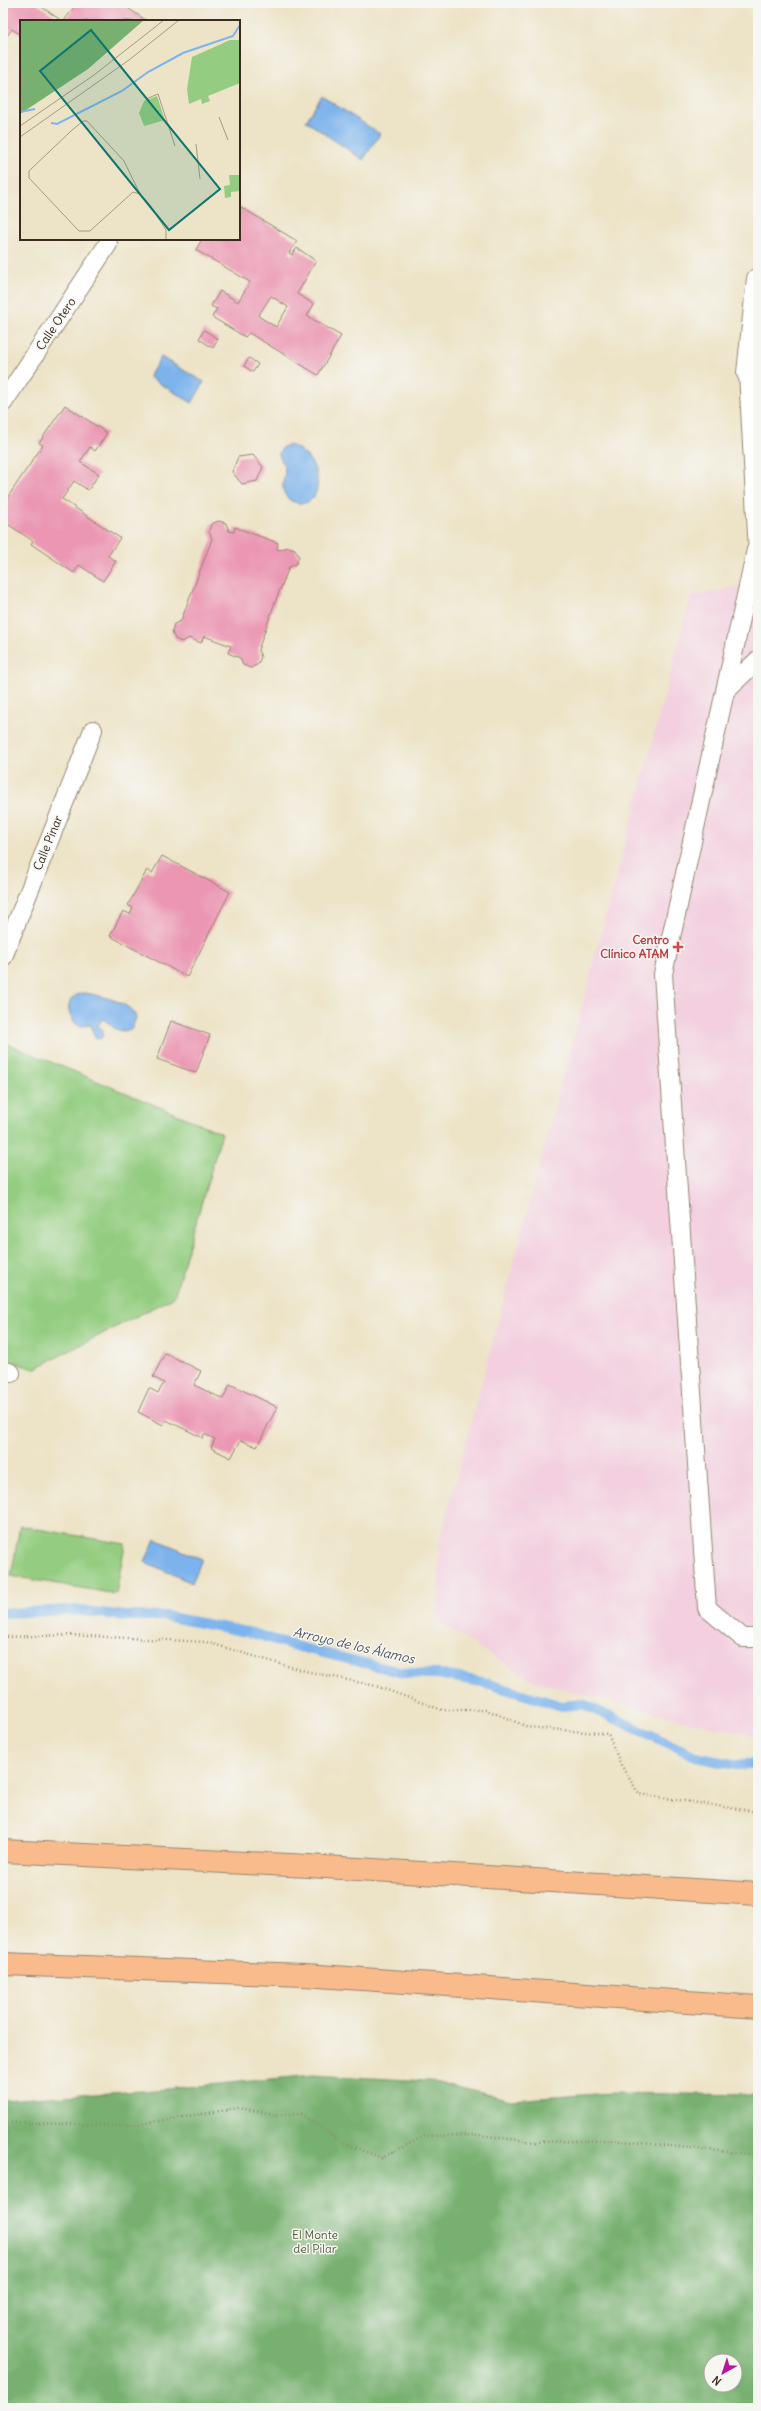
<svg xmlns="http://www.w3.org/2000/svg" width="761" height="2411" viewBox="0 0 761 2411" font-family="Delius,sans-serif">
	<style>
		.built { fill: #f3cfdf }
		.green { fill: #94cd81; stroke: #687c50 }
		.forest { fill: #77b06f; stroke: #596d46; fill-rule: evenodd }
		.water { fill: #7db3ec; stroke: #5c6e85 }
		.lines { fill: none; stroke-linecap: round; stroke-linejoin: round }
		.stream { stroke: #7db3ec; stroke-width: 10 }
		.building { fill: #eb97b3; fill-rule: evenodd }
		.lane-casing { stroke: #948672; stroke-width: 20 }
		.street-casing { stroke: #948672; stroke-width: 24 }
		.highway-casing { stroke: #948672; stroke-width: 24 }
		.path { stroke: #948672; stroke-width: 2.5; stroke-dasharray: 1 3; stroke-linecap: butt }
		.lane { stroke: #fff; stroke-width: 18 }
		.street { stroke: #fff; stroke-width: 22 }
		.highway { stroke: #fabb8c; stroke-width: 22 }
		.health-dot { fill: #e0444e; stroke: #f6f6f2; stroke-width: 1.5 }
		.labels { text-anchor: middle; stroke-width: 3; stroke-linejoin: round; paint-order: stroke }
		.street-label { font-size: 12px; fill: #3b2a1e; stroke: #f6f6f2 }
		.health-label { font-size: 12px; font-weight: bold; fill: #be3a42; stroke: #f6f6f2; text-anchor: end }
		.park-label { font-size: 12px; fill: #565b3c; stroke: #f6f6f2 }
		.water-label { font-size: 13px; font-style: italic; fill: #4f535c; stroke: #f6f6f2 }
		.inset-river { fill: none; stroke: #7db3ec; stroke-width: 2 }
		.inset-road { fill: none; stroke: #a69983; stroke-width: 1 }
		.view { fill: #0f766e; fill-opacity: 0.15; stroke: #0f766e; stroke-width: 2 }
		.inset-edge { fill: none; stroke: #3b2a1e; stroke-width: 2 }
	</style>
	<rect width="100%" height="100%" fill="#f6f6f2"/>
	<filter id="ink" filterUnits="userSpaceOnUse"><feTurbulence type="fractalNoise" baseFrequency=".025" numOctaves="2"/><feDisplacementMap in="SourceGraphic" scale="8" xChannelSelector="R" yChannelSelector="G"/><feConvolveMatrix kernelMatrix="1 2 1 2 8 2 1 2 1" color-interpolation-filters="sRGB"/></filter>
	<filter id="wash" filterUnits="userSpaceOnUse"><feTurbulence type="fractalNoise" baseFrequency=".012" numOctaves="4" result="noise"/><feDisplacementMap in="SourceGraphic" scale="16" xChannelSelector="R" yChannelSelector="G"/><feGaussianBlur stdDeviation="0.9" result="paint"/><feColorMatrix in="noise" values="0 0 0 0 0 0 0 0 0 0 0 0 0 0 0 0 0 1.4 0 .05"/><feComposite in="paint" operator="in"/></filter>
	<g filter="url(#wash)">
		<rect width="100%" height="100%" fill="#ede3c6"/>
		<path class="built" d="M758,583V1736L700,1724L533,1681L438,1622L439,1544L691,596Z"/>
		<path class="green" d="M3,1042L222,1133L174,1297L34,1369L3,1359Z
			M20,1526L125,1544L116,1594L11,1576Z"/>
		<path class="forest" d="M313,2075L430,2081L512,2100L609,2093L758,2095V2408H3V2100L156,2090ZM711,2361H735V2385H711Z"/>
		<path class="water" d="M322,96L380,134L363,160L306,121Z
			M161,357L204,382L192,403L149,377Z
			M290,445C327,459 325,512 294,502C288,500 284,495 283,488C282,482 285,476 285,470C285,464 279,459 279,453L283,447Z
			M85,993C98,995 133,1002 136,1018L132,1028C118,1036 114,1026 103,1019L98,1025L103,1031V1036L100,1039L95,1038L91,1025L79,1026C64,1016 65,994 85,993Z
			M155,1539L202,1559L192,1583L145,1562Z"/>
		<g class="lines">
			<path class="stream" d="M3,1613L74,1610L125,1616H165L252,1633L295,1646L404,1673L437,1674L482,1682L562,1706L583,1704L700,1758L737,1765L758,1763"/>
		</g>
		<g id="blocks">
			<path class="building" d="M3,3H36L62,21H21V35L12,29L7,36L3,33Z
				M77,3H120L147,21H64Z
				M239,206L297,241L289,253L292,255L297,248L316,261L297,294L314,304L307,316L341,336L318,375L249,333L245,337L212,317L217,309L211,306L220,291L238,302L250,282L196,250L202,239H239ZM271,296L288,307L276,327L258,316Z
				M204,330L218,339L213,348L199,339Z
				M249,358L258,364L253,372L244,366Z
				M65,405L107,433L95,451L90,447L80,462L99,474L88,490L74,481L62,499L120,538L108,556L116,561L103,581L79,565L74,573L31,544L33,541L3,521V504L43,445L39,443Z
				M253,455L263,467L257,481L242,484L232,472L238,457Z
				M219,521L226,523L229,531L234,532L235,527L278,543L277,549L280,550L288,547L295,549L299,557L296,564L289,567L274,605L258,650L261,657L258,664L251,668L243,665L240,658L228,653L231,646L204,636L201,643L189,638L182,642L175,639L172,632L174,624L181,621L212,539L209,531L211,524Z
				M162,856L230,892L187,977L110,936L123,911L130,914L133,908L128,905L147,870L152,873Z
				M171,1021L210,1035L196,1073L157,1059Z
				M165,1353L201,1371L194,1385L223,1399L230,1384L277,1407L257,1447L241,1440L231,1458L211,1448L215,1439L204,1434L203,1438L166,1420L163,1425L138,1412L149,1388L158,1393L164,1383L153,1377Z"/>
		</g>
	</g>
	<g filter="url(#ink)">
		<use href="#blocks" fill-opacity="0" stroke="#948672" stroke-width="1"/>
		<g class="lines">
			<g class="lane-casing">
				<path id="lane" d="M748,373L758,552
					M3,403L108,244
					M756,550L663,974L707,1608L743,1638H758
					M727,689L758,660
					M3,957L93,730
					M3,1370L11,1373"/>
			</g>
			<g class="street-casing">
				<path id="street" d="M748,373L758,279"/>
			</g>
			<g class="highway-casing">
				<path id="highway" d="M3,1851L309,1866L758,1894
					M3,1964L305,1975L758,2007"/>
			</g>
			<path class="path" d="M3,1637L69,1635L206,1642L301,1670L376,1686L442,1710H487L528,1727L608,1734L621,1765L639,1794L758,1812
				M3,2122L127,2126L239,2108L280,2115L301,2114L341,2142L382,2158L424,2136L479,2135L535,2142L612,2140L758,2155"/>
			<use href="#lane" class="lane"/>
			<use href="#street" class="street"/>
			<use href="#highway" class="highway"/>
		</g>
	</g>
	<path class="health-dot" d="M676 941h4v4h4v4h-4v4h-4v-4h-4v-4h4z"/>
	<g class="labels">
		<g class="street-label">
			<text transform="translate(56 324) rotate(-56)" y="4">Calle Otero</text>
			<text transform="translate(48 843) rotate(-68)" y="4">Calle Pinar</text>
		</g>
		<g class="health-label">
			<text x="669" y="944">Centro<tspan x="669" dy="14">Clínico ATAM</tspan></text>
		</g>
		<g class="park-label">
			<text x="315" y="2239">El Monte<tspan x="315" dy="14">del Pilar</tspan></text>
		</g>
		<g class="water-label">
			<text transform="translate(354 1645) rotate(13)" y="5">Arroyo de los Álamos</text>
		</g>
	</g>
	<g transform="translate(20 20)">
		<rect width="220" height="220" fill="#ede3c6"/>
		<path d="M210,20H220V63L188,76L190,81L182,84L181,79L169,84L167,69L172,37ZM137,76L145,100L124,106L119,93L124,81ZM209,155H220V171L211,172V177L205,178L204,166L210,165Z" fill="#94cd81"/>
		<path d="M0,0H124L68,49L0,94Z" fill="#77b06f"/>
		<path class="inset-river" d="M0,92L15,89M31,103L37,104L102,71L128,52L163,33L213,16L220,5"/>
		<path class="inset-road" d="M0,49L6,59L0,64M126,79L138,74L155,126M199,97L208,120M0,106L74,55L144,0M0,117L109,40L159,0M176,124L180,159M120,174L104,141L67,101H63L51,111L9,151V158L59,211H70L113,172L120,174L130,185L146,210V220"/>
		<path class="view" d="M71,10L200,169L149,210L20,51Z"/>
		<rect width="220" height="220" class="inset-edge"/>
	</g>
	<rect width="761" height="2411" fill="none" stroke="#f6f6f2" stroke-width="16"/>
	<g transform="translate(723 2373) rotate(219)"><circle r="19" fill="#f6f6f2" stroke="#aba49d"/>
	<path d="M0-3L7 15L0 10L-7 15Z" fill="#b5179e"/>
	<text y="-6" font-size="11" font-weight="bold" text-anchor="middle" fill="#3b2a1e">N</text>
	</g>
</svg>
